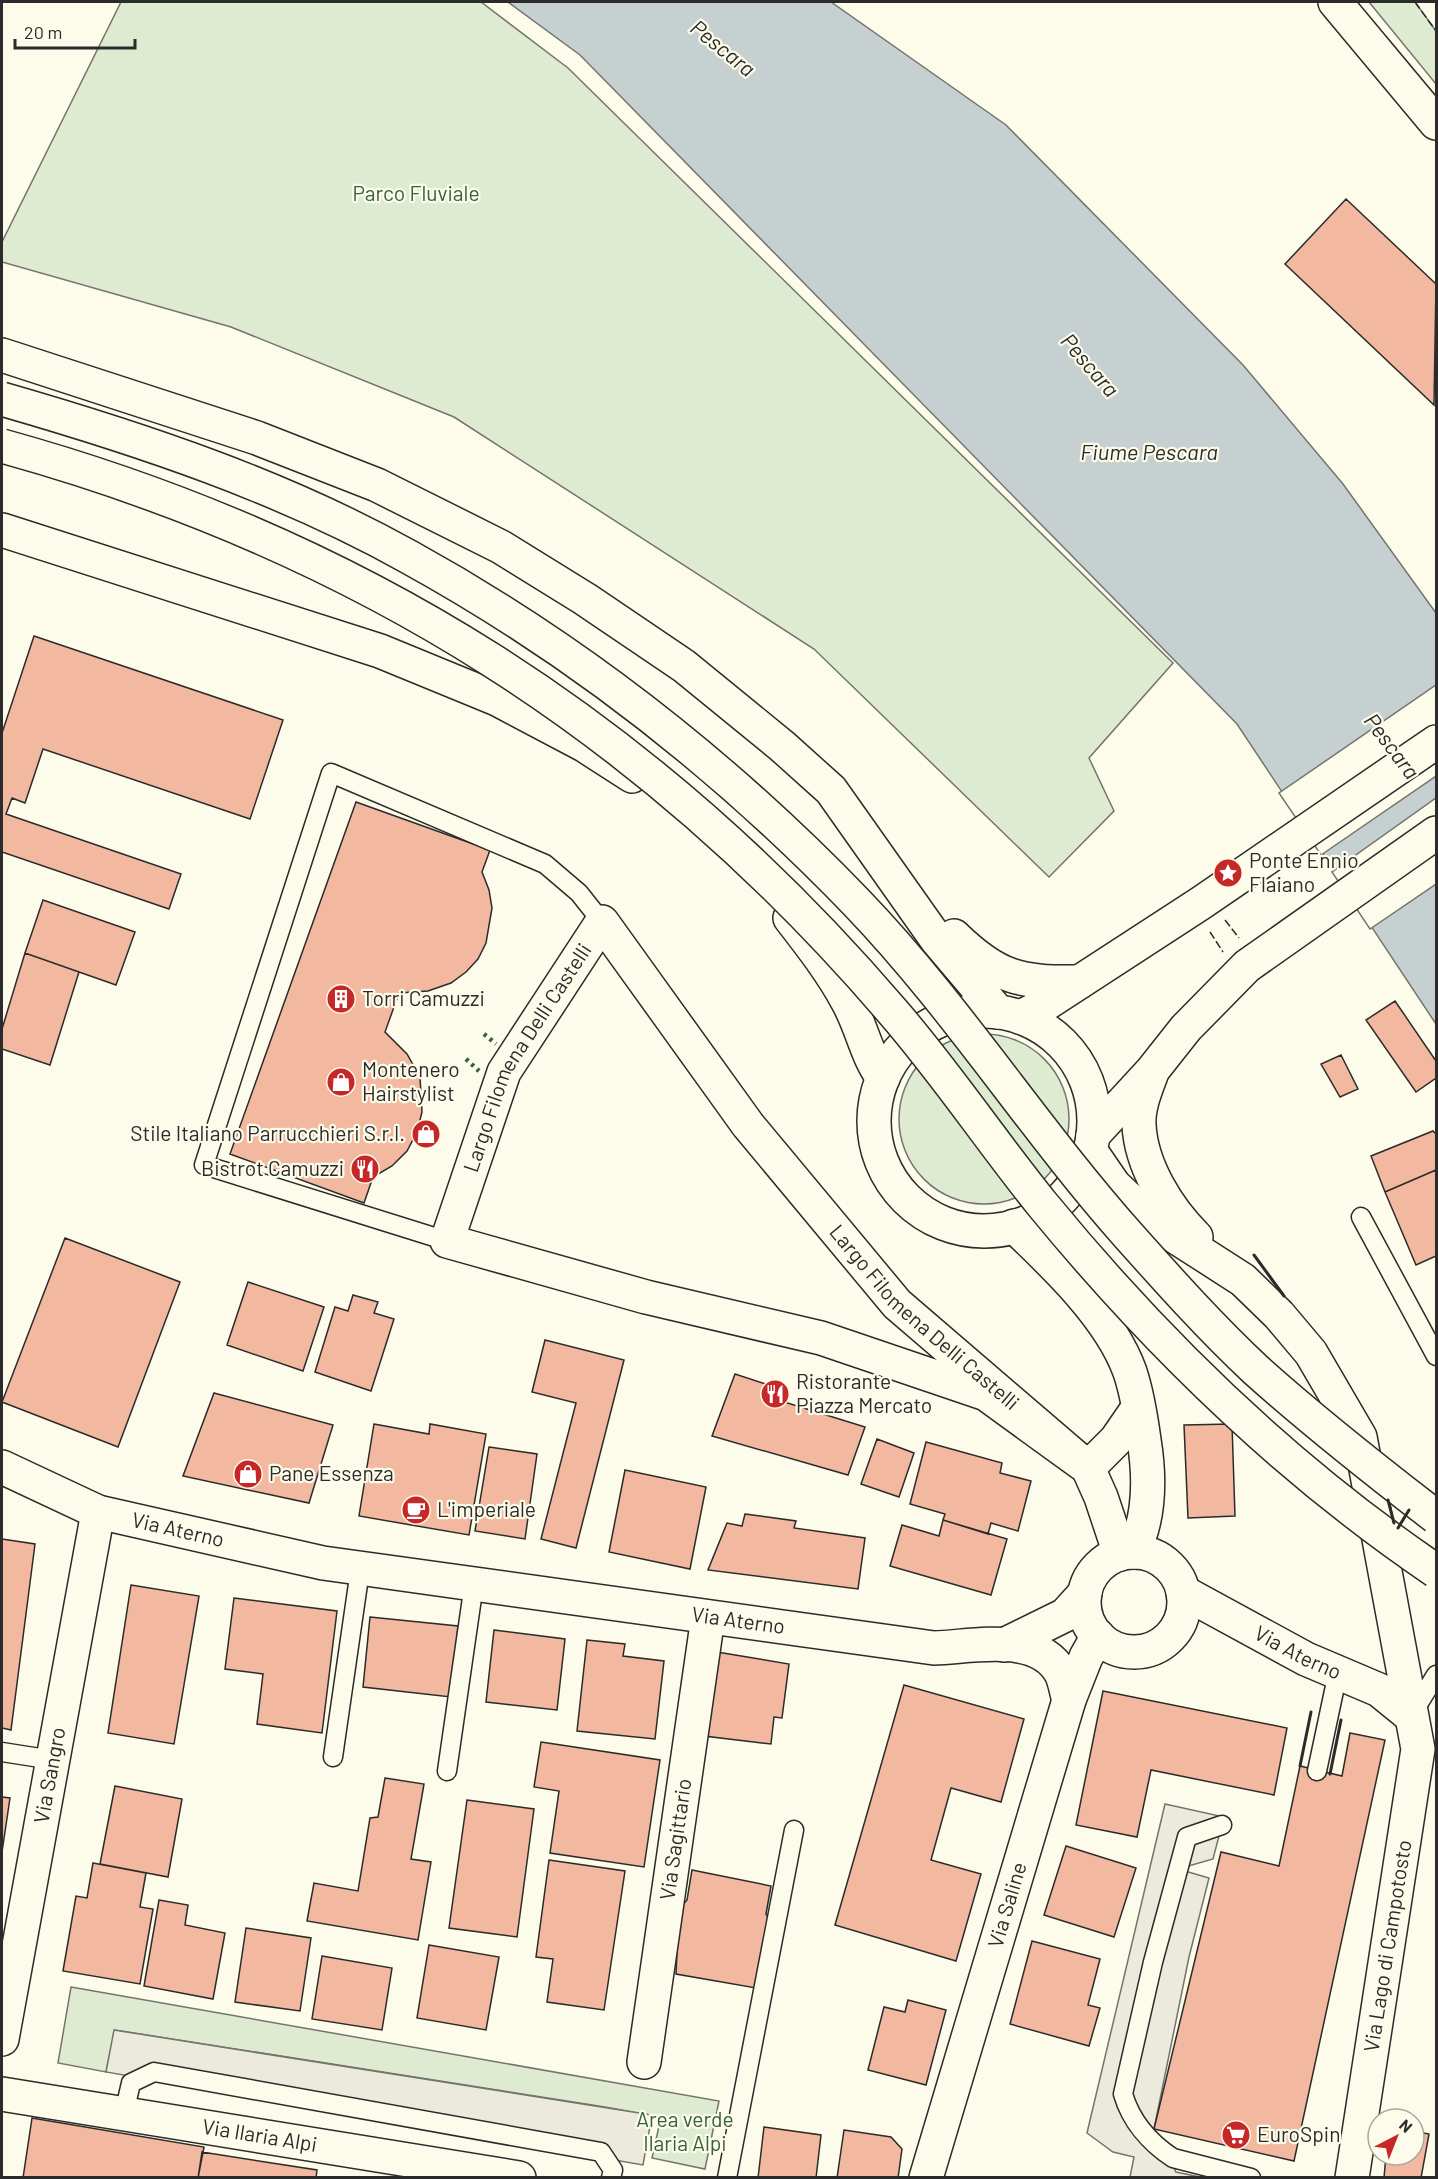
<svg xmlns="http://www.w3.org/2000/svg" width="1438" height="2179" viewBox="0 0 1438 2179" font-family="Barlow,sans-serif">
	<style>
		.green { fill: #deebd1; stroke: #74746e; stroke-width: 1.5 }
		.parking { fill: #eceadb; stroke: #74746e; stroke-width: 1.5 }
		.water { fill: #c7d0d0; stroke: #74746e; stroke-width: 1.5 }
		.pier { fill: #fdfbea; stroke: #74746e; stroke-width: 1.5 }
		.building { fill: #f2b8a0; stroke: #2b2b2b; stroke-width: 1.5 }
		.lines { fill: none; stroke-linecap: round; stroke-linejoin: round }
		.service-casing { stroke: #2b2b2b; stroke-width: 21 }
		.minor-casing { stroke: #2b2b2b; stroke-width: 36 }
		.tertiary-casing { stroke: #2b2b2b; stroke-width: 36 }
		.trunk-casing { stroke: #2b2b2b; stroke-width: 36 }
		.service { stroke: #fdfbea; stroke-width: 18 }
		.minor { stroke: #fdfbea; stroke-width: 33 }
		.tertiary { stroke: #fdfbea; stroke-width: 33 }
		.trunk { stroke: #fdfbea; stroke-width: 33 }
		.trunk-bridge-casing { stroke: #2b2b2b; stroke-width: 36; stroke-linecap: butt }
		.trunk-bridge { stroke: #fdfbea; stroke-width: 33 }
		.hedge { stroke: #34623c; stroke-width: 4.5; stroke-dasharray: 3 4.5; stroke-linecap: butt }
		.fence { stroke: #2b2b2b; stroke-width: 1.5; stroke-dasharray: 8 3; stroke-linecap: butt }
		.wall { stroke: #2b2b2b; stroke-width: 3 }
		.labels { text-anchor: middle; stroke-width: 4.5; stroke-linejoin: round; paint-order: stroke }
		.park-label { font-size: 21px; fill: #34623c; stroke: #fdfbea }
		.poi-label { font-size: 21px; fill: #2b2b2b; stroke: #fdfbea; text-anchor: start }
		.street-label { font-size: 21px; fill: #2b2b2b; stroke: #fdfbea }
		.water-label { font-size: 22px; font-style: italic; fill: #2b2b2b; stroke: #fdfbea }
	</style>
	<rect width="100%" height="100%" fill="#fdfbea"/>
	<path class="green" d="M121,2H481L568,68L1173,663L1089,758L1114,811L1049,877L814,649L454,417L231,327L2,262V242Z
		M1369,2H1415L1436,31V84Z
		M899 1119a85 85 0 1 1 170 0a85 85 0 1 1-170 0Z
		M71,1987L719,2101L705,2169L652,2158L661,2117L605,2107L115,2030L106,2072L58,2063Z"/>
	<path class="parking" d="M1165,1804L1224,1817L1213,1859L1178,1869L1209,1878L1189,1957L1154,2129L1176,2172L1200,2177H1130L1134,2157L1113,2152L1087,2133Z
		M114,2030L652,2115L643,2165L106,2072Z"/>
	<path class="water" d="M508,2H831L1006,125L1243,365L1343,484L1436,613V1024L1237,724L580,55Z"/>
	<path class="pier" d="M1436,685V776L1321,855L1279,793Z
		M1436,798V884L1370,929L1332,872Z"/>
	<path class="building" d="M1346,199L1436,284L1434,405L1285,264Z
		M34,636L283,720L250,819L43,749L25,803L12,798L6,814L181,874L169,909L2,852V733Z
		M356,802L490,850L482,872L489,890L492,908L486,943L478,959L466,972L451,983L428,991L399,993L385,1032L407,1054L420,1077L422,1112L417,1132L407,1151L392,1166L373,1177L364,1203L230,1154Z
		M43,900L135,932L116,985L25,953Z
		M25,953L79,972L50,1065L2,1049V1029Z
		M1395,1001L1436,1061V1078L1416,1092L1366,1020Z
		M1341,1055L1358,1089L1340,1097L1321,1064Z
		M1433,1131L1436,1134V1170L1385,1192L1371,1156Z
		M1436,1170V1256L1416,1265L1385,1192Z
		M65,1238L180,1282L118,1447L2,1402Z
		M248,1282L324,1307L303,1371L227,1345Z
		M353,1295L378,1302L374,1313L394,1319L371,1391L315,1372L335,1307L348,1311Z
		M545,1340L624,1360L576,1548L541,1539L576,1403L532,1392Z
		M735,1374L784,1390L781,1401L865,1427L848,1475L712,1436Z
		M214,1393L333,1425L309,1503L183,1476Z
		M374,1424L429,1434L430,1424L486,1434L469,1535L359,1516Z
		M1232,1424L1235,1516L1188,1518L1184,1425Z
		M877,1439L914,1453L899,1497L861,1484Z
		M926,1442L1002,1463L1000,1473L1031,1481L1018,1531L991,1523L988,1534L943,1520L945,1514L910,1504Z
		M489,1447L537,1454L525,1539L475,1531Z
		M625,1470L706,1487L690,1569L609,1552Z
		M745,1514L796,1521L794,1528L865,1538L858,1589L708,1570L727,1523L742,1526Z
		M943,1520L1007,1539L991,1595L890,1566L902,1525L939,1536Z
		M2,1539L35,1544L11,1730L2,1728Z
		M131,1585L199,1596L174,1744L108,1733Z
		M234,1598L337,1611L322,1733L257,1724L263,1674L225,1669Z
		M370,1617L458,1626L451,1697L363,1687Z
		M494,1630L565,1639L557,1710L486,1702Z
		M587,1640L625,1644L623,1656L664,1661L655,1739L577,1731Z
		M717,1652L789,1664L782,1718L774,1717L771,1744L704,1736Z
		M904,1685L1024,1719L1001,1802L951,1788L931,1860L981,1874L956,1961L835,1925Z
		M1103,1691L1287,1728L1274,1795L1151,1770L1137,1837L1076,1825Z
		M1350,1733L1385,1740L1294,2161L1154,2129L1221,1852L1279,1866L1300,1766L1342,1776Z
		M541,1742L660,1760L644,1867L550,1853L559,1791L534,1787Z
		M385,1778L424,1784L411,1859L431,1862L418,1940L307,1921L314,1883L358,1891L370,1818L378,1817Z
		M115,1786L182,1799L168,1877L100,1864Z
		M2,1797L10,1798L2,1852Z
		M467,1800L534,1809L517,1937L449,1928Z
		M1066,1846L1136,1868L1114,1937L1044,1915Z
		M549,1860L625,1871L604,2010L547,2002L553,1959L536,1957Z
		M93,1863L146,1873L140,1907L153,1909L140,1984L63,1971L76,1896L87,1898Z
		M692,1870L771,1886L766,1914L770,1922L756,1988L676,1974L679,1909L687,1900Z
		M159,1900L188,1905L185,1925L225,1933L213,1999L144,1986Z
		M246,1928L311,1938L300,2011L235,2002Z
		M1032,1941L1100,1959L1088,2005L1100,2008L1089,2046L1010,2024Z
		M429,1945L499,1957L486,2030L417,2018Z
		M322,1956L392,1968L382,2030L312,2019Z
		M908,2000L946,2010L926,2085L868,2070L884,2007L905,2012Z
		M32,2118L204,2147L198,2178H23Z
		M764,2127L821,2135L816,2178H758Z
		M844,2130L891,2137L902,2149L898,2178H837Z
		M1414,2131L1429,2134L1421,2178H1384L1386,2155H1414Z
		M202,2152L317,2170L316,2178H198Z"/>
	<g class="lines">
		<g class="service-casing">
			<path id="service" d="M1361,1217L1436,1356
				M447,1241L204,1165L331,773L545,864L579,893L602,922
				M1412,1714L1436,1675
				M2,1752L53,1760
				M333,1757L360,1570
				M447,1771L474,1584
				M1317,1771L1338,1672
				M1222,1825L1187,1837L1153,1962L1123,2094C1131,2121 1150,2143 1173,2158L1251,2178
				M124,2113L131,2083L154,2072L601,2152L613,2170L611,2178
				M727,2178L794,1830"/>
		</g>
		<g class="minor-casing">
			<g id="minor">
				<path d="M1335,2L1436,123"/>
				<path id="s1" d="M1088,1468L986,1394L821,1338L646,1297L447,1241L504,1072L602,922L748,1125L897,1304L1088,1468L1101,1497L1120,1554"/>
				<path d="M1088,1468L1116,1440L1138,1408"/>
				<path id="s2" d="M2,2039L98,1512"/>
				<path id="s3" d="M644,2062L708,1617"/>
				<path id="s4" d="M2,2094L519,2178"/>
			</g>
		</g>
		<g class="tertiary-casing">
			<g id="tertiary">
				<circle cx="984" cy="1121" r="110"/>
				<path d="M1020,1017L1041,1007L1201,903L1436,742"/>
				<path d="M1151,1075C1145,1091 1138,1108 1139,1125C1141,1166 1168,1209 1196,1237"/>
				<path d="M1093,1135L1152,1071L1186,1028L1247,966L1436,833"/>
				<path d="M1090,1150L1114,1185L1133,1203L1176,1237L1243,1280L1279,1315L1311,1353L1360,1437L1418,1749L1352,2178"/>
				<path d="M1014,1226C1055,1265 1111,1318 1130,1372C1137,1393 1141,1418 1144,1440C1150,1477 1150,1518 1133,1552"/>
				<path id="s5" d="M2,1467L98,1512L323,1563L934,1648C973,1647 1038,1631 1061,1673C1065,1681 1066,1691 1069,1700"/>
				<circle cx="1134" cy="1602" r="50"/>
				<path id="s6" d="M1183,1592L1306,1659L1379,1690L1411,1716"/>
				<path d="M1004,1645L1065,1615L1085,1593"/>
				<path id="s7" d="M926,2178L1069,1700L1086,1657L1098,1636"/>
			</g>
		</g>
		<g class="trunk-casing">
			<path id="trunk" d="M2,355L257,438L377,485L501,547L585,599L684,666L782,746L831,790L937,940L998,1012
				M2,530L380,651L497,699L584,745L632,776
				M790,918C811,945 832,972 848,1002C862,1027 866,1055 883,1078
				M954,936C997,978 1020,983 1079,982"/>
		</g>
		<use href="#service" class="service"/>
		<use href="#minor" class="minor"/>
		<use href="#tertiary" class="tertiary"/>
		<use href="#trunk" class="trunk"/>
		<g class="trunk-bridge-casing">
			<path id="trunk-bridge" d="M2,399C141,439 282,486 409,557C576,649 725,766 857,903C956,1006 1033,1128 1128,1235C1169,1281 1211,1328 1256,1370C1314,1422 1375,1470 1436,1517
				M2,446C361,545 651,729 893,1012C946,1073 991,1141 1042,1204C1156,1343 1287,1470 1436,1571"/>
		</g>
		<use href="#trunk-bridge" class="trunk-bridge"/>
		<path class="hedge" d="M484,1034L496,1044
			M466,1059L479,1071"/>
		<path class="fence" d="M1415,2L1436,31
			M1225,920L1239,938
			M1210,932L1223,952"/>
		<path class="wall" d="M1254,1255L1284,1296
			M1388,1500L1394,1523
			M1398,1528L1409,1510
			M1300,1766L1311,1712
			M1330,1774L1341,1720"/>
	</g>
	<defs>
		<g id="sight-disc" transform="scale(1.5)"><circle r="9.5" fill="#c62828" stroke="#fdfbea"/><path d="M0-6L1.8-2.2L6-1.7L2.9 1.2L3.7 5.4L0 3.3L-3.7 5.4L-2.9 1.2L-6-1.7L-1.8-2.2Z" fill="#fff"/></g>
		<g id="building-disc" transform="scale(1.5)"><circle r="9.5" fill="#c62828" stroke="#fdfbea"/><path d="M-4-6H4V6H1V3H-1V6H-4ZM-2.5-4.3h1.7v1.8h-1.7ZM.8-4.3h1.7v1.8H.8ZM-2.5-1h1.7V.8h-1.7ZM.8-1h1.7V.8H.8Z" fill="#fff"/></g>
		<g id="shop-disc" transform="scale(1.5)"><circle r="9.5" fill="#c62828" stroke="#fdfbea"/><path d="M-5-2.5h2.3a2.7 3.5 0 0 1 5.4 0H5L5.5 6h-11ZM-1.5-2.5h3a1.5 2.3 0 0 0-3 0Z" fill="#fff"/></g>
		<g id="restaurant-disc" transform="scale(1.5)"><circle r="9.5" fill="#c62828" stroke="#fdfbea"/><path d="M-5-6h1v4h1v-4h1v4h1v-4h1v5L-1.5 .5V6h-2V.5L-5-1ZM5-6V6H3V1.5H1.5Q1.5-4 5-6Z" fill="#fff"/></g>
		<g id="cafe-disc" transform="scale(1.5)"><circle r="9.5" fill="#c62828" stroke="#fdfbea"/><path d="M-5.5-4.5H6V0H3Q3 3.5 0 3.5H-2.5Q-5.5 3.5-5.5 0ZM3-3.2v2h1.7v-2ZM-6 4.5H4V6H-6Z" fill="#fff"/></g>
		<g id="supermarket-disc" transform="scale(1.5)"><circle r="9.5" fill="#c62828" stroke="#fdfbea"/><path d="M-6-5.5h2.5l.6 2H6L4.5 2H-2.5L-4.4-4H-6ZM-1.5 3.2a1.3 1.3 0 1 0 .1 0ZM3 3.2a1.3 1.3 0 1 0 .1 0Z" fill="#fff"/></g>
	</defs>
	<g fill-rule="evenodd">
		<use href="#sight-disc" x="1228" y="873"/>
		<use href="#building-disc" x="341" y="999"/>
		<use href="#shop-disc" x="341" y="1082"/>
		<use href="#shop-disc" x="426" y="1134"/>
		<use href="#restaurant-disc" x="365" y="1169"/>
		<use href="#restaurant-disc" x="775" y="1394"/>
		<use href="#shop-disc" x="248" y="1474"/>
		<use href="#cafe-disc" x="416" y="1510"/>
		<use href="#supermarket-disc" x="1236" y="2135"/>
	</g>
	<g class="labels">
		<g class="park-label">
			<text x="416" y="201">Parco Fluviale</text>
			<text x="685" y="2127">Area verde<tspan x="685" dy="24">Ilaria Alpi</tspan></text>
		</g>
		<g class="poi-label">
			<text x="1249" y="868">Ponte Ennio<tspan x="1249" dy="24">Flaiano</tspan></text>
			<text x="362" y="1006">Torri Camuzzi</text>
			<text x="362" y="1077">Montenero<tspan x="362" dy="24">Hairstylist</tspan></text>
			<text x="405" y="1141" text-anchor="end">Stile Italiano Parrucchieri S.r.l.</text>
			<text x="344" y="1176" text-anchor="end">Bistrot Camuzzi</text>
			<text x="796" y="1389">Ristorante<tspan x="796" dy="24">Piazza Mercato</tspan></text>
			<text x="269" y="1481">Pane Essenza</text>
			<text x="437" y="1517">L'imperiale</text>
			<text x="1257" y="2142">EuroSpin</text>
		</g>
		<g class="street-label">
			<text dy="7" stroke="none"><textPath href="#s1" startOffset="888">Largo Filomena Delli Castelli</textPath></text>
			<text dy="7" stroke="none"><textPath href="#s1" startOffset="1556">Largo Filomena Delli Castelli</textPath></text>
			<text dy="7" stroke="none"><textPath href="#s5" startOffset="188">Via Aterno</textPath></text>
			<text dy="7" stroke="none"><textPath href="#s5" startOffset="756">Via Aterno</textPath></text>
			<text dy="7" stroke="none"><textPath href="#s6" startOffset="130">Via Aterno</textPath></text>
			<text dy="7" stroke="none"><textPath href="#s2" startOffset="268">Via Sangro</textPath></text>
			<text dy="7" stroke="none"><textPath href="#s3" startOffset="225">Via Sagittario</textPath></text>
			<text dy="7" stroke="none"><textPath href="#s7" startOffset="285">Via Saline</textPath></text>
			<text transform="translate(1388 1946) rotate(-81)" y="7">Via Lago di Campotosto</text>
			<text dy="7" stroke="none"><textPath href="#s4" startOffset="261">Via Ilaria Alpi</textPath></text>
		</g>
		<g class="water-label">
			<text transform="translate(723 48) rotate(39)" y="8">Pescara</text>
			<text transform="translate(1090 365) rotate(49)" y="8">Pescara</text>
			<text x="1149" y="460">Fiume Pescara</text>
			<text transform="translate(1392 746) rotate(53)" y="8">Pescara</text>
		</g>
	</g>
	<rect width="1438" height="2179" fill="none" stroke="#2b2b2b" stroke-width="6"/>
	<g transform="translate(1396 2137) rotate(42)"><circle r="28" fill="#fdfbea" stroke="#a9a89e" stroke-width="1.5"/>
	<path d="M0-4.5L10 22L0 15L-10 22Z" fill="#c62828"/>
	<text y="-9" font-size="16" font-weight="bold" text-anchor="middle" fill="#2b2b2b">N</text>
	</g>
	<path d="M15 39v9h120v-9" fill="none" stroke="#2b2b2b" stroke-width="3"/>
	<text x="24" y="39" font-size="18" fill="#2b2b2b" stroke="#fdfbea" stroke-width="4.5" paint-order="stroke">20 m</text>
</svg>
